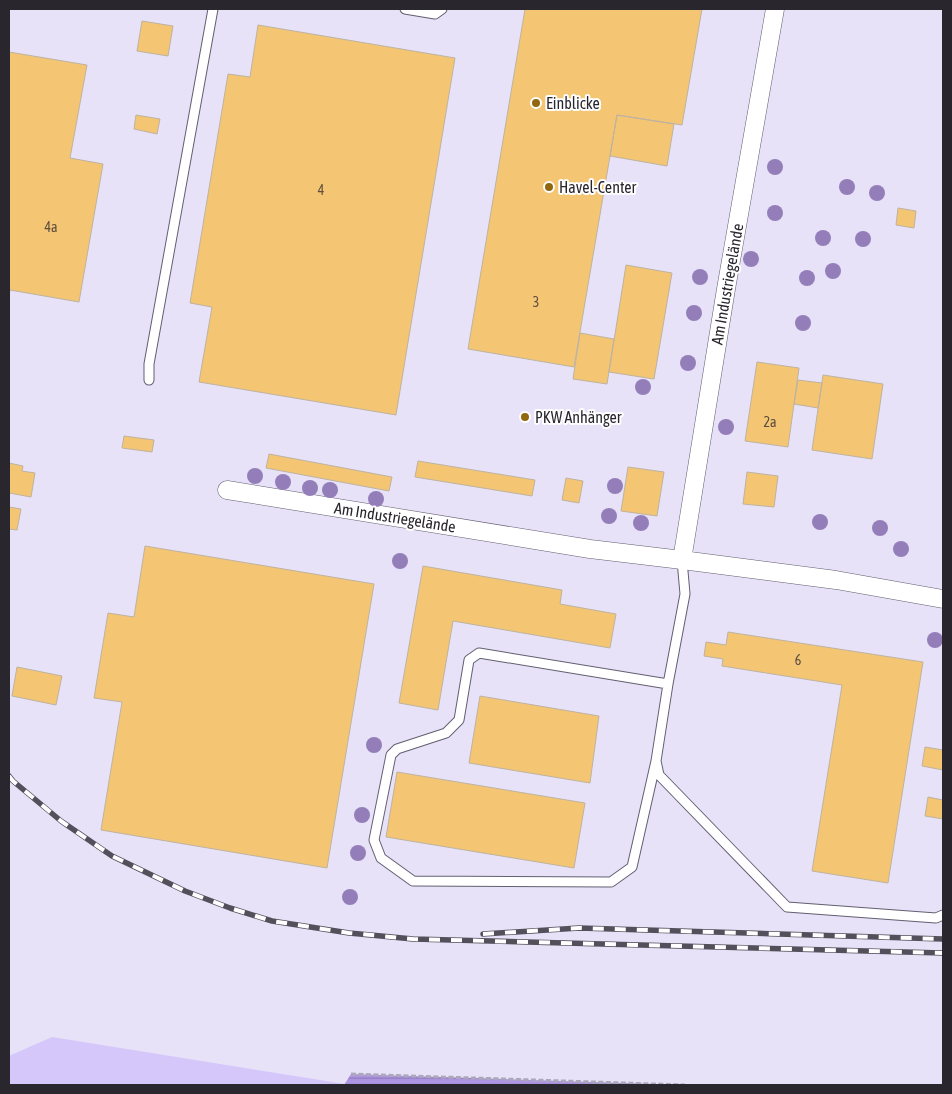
<svg xmlns="http://www.w3.org/2000/svg" width="952" height="1094" viewBox="0 0 952 1094" font-family="'Asap Condensed',sans-serif">
	<style>
		.grass { fill: #d5c7fa }
		.water { fill: url(#water-rules) }
		.building { fill: #f4c573; stroke: #beb3a1 }
		.lines { fill: none; stroke-linecap: round; stroke-linejoin: round }
		.lane-casing { stroke: #635e70; stroke-width: 11 }
		.street-casing { stroke: #635e70; stroke-width: 19 }
		.path { stroke: #ada8b9; stroke-width: 3; stroke-dasharray: 5 2.5; stroke-linecap: butt }
		.lane { stroke: #fff; stroke-width: 9 }
		.street { stroke: #fff; stroke-width: 18 }
		.rail-casing { stroke: #53505b; stroke-width: 5.5 }
		.rail { stroke: #fff; stroke-width: 4; stroke-dasharray: 11; stroke-linecap: butt }
		.tree { fill: #947eb9 }
		.poi-dot { fill: #91680f; stroke: #fff; stroke-width: 2 }
		.labels { text-anchor: middle; stroke-width: 4; stroke-linejoin: round; paint-order: stroke }
		.number-label { font-size: 14px; fill: #5c4e3f }
		.poi-label { font-size: 16px; fill: #29262e; stroke: #fff; text-anchor: start }
		.street-label { font-size: 16px; fill: #29262e; stroke: #fff }
	</style>
	<defs>
		<pattern id="water-rules" width="6" height="5" patternUnits="userSpaceOnUse" patternTransform="scale(1.25)"><rect width="6" height="5" fill="#ae96e4"/><path d="M0 2.5h6" fill="none" stroke="#8e7ab9"/></pattern>
	</defs>
	<rect width="100%" height="100%" fill="#e7e2f7"/>
	<path class="grass" d="M52,1037L345,1084L344,1085H9V1056Z"/>
	<path class="water" d="M351,1074L685,1085H344Z"/>
	<path class="building" d="M525,9H702L682,125L617,115L574,367L468,349Z
		M142,21L173,26L168,56L137,51Z
		M258,25L455,58L396,415L199,382L212,307L190,303L228,74L250,77Z
		M9,52L87,65L70,158L103,164L79,302L10,290L9,296Z
		M136,115L160,119L157,134L134,129Z
		M617,115L674,124L667,166L610,156Z
		M898,208L916,211L914,228L896,225Z
		M626,265L672,273L654,379L609,372Z
		M580,333L614,339L607,384L573,379Z
		M757,362L799,368L788,447L745,441Z
		M823,375L883,384L872,459L812,450Z
		M798,380L822,383L818,408L794,404Z
		M124,436L154,440L152,452L122,448Z
		M269,454L392,477L389,491L266,468Z
		M418,461L535,480L532,496L415,477Z
		M9,463L23,466L22,471L35,473L31,497L9,493Z
		M628,467L664,472L657,516L621,511Z
		M747,472L778,476L774,507L743,504Z
		M566,478L583,481L579,503L562,500Z
		M9,507L21,509L17,530L9,529Z
		M145,546L374,584L327,868L101,830L122,702L94,698L108,613L134,617Z
		M423,566L562,590L560,604L616,614L610,648L453,621L438,710L399,703Z
		M728,632L923,662L888,883L812,871L842,685L722,666L723,659L704,656L706,642L726,645Z
		M17,667L62,676L56,705L12,696Z
		M480,696L599,716L590,783L469,763Z
		M925,747L943,750V770L922,766Z
		M397,772L585,803L574,868L386,837Z
		M928,797L943,800V819L925,816Z"/>
	<g class="lines">
		<g class="lane-casing">
			<path id="lane" d="M405,9L435,14L442,9
				M149,380V364L213,9
				M682,560L685,594L668,684L656,761L659,775L787,907L936,918L943,915
				M656,761L632,867L611,882L413,881L381,858L374,840L391,755L397,749L446,733L459,720L469,660L479,653L668,684"/>
		</g>
		<g class="street-casing">
			<path id="street" d="M775,9L726,289L682,560L836,580L943,599
				M227,490L590,549L682,560"/>
		</g>
		<path class="path" d="M351,1074L685,1085"/>
		<use href="#lane" class="lane"/>
		<use href="#street" class="street"/>
		<g class="rail-casing">
			<path id="rail" d="M9,776L13,781L61,821L112,856L185,891L230,908L272,921L349,933L413,939L943,953
				M483,934L579,928L943,939"/>
		</g>
		<use href="#rail" class="rail"/>
	</g>
	<g class="tree">
		<circle cx="775" cy="167" r="8"/>
		<circle cx="847" cy="187" r="8"/>
		<circle cx="877" cy="193" r="8"/>
		<circle cx="775" cy="213" r="8"/>
		<circle cx="823" cy="238" r="8"/>
		<circle cx="863" cy="239" r="8"/>
		<circle cx="751" cy="259" r="8"/>
		<circle cx="833" cy="271" r="8"/>
		<circle cx="700" cy="277" r="8"/>
		<circle cx="807" cy="278" r="8"/>
		<circle cx="694" cy="313" r="8"/>
		<circle cx="803" cy="323" r="8"/>
		<circle cx="688" cy="363" r="8"/>
		<circle cx="643" cy="387" r="8"/>
		<circle cx="726" cy="427" r="8"/>
		<circle cx="255" cy="476" r="8"/>
		<circle cx="283" cy="482" r="8"/>
		<circle cx="615" cy="486" r="8"/>
		<circle cx="310" cy="488" r="8"/>
		<circle cx="330" cy="490" r="8"/>
		<circle cx="376" cy="499" r="8"/>
		<circle cx="609" cy="516" r="8"/>
		<circle cx="820" cy="522" r="8"/>
		<circle cx="641" cy="523" r="8"/>
		<circle cx="880" cy="528" r="8"/>
		<circle cx="901" cy="549" r="8"/>
		<circle cx="400" cy="561" r="8"/>
		<circle cx="935" cy="640" r="8"/>
		<circle cx="374" cy="745" r="8"/>
		<circle cx="362" cy="815" r="8"/>
		<circle cx="358" cy="853" r="8"/>
		<circle cx="350" cy="897" r="8"/>
	</g>
	<g class="poi-dot">
		<circle cx="536" cy="103" r="5"/>
		<circle cx="549" cy="187" r="5"/>
		<circle cx="525" cy="417" r="5"/>
	</g>
	<g class="labels">
		<g class="number-label">
			<text x="321" y="195">4</text>
			<text x="51" y="232">4a</text>
			<text x="536" y="307">3</text>
			<text x="770" y="427">2a</text>
			<text x="798" y="665">6</text>
		</g>
		<g class="poi-label">
			<text x="546" y="109">Einblicke</text>
			<text x="559" y="193">Havel-Center</text>
			<text x="535" y="423">PKW Anhänger</text>
		</g>
		<g class="street-label">
			<text transform="translate(727 284) rotate(-80)" y="6">Am Industriegelände</text>
			<text transform="translate(395 517) rotate(9)" y="6">Am Industriegelände</text>
		</g>
	</g>
	<rect width="952" height="1094" fill="none" stroke="#29262e" stroke-width="20"/>
</svg>
